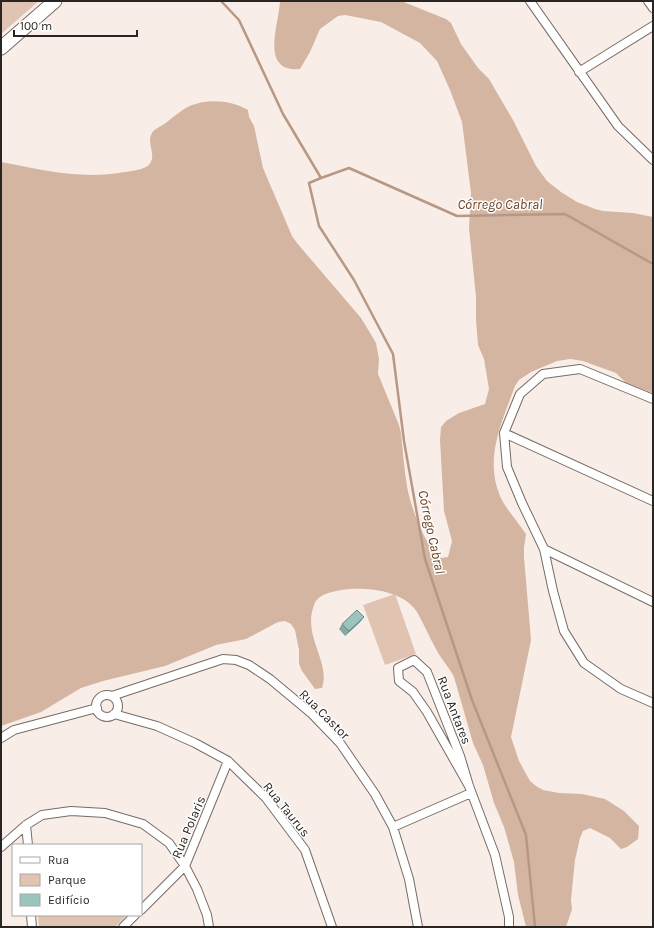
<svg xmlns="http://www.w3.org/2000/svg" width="654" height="928" viewBox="0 0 654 928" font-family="Karla,sans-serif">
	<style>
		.green { fill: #e0c3b0 }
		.forest { fill: #d4b5a1 }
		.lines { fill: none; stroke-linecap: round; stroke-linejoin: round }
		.stream { stroke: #b69884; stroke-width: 2.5 }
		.minor-casing { stroke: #766c66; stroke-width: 10 }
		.primary-casing { stroke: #766c66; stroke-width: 15 }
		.minor { stroke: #fff; stroke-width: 8 }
		.primary { stroke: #fff; stroke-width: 13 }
		.wall { fill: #85a9a2 }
		.shaded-wall { fill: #6c8984 }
		.building { fill: #9bc4bc; stroke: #6c8984 }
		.labels { text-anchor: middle; stroke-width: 3; stroke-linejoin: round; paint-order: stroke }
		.street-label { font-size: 13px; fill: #282522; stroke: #fefefe }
		.water-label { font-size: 14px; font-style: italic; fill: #6d4222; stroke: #fefefe }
	</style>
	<rect width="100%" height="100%" fill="#f9eee7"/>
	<path class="green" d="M1,1H39L1,34Z
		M395,594L416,654L385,665L363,605Z
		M38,915H127L115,927H39Z"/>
	<path class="forest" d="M280,1H401L446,19L451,23L461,44L478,68L489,79L513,120L536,166L547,181L561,192L577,202L595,209L603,211L633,213L653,217V393L626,383L616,373L583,361L570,359L557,361L531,372L519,380L515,386C502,422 484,458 500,496C504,506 519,524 526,534L524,548V557L531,640L511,737L519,761L530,781L536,786L543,790L559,793L582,794L605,799L624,811L639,826L638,839L627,847L621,849L610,838L590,828L583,831L580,838L575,860L571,900L572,909L566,927H526L518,895L514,862L504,827L494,803L483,765L473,743L454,677C449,667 441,659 436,649C429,637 424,624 417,612C404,590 364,586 341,590C331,592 318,594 314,605C302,637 331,661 322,688L315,689L302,671L299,664V650L295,630L291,624L285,621L278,622L246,639L216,645L165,666L103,681L81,688L41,712L1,726V162C44,170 81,180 125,172C132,171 140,170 146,167C160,158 145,144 152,133C155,128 162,126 167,122C172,118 178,113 184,109C202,98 230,99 248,110L249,117L254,126L263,168L292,236L297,243L361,318L372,336L376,343L379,359L378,374L399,425L401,433C403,451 404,469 407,486C410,505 425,547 441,558L448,557L452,541L444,511L440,440L441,427L446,421L459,413L485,404L489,389L484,359L478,345L476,320V297L469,228L471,193L462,122L450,90L437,61L420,43L381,22L345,15L338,16L320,29L310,52L300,69C259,72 279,25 280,1Z"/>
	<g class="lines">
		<path class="stream" d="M221,1L239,20L283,114L321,178L309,183L319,226L354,280L393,354L404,441L425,559L472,700L526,835L535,927
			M321,178L349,168L457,216L565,214L653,264"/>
		<g class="minor-casing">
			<path id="minor" d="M530,1L618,126L653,160
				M648,1L653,8
				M579,72L653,26
				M653,399L580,369L543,374L520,394L504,433L507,467L522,503L544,549L553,591L564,631L584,663L621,689L653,703
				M504,433L653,501
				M544,549L653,602
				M96 706a11 11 0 1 1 22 0a11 11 0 1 1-22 0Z
				M112,696L223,659L236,660L249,665L270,679L312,714L340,743L375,794L393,827L409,879L418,927
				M114,714L157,726L195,743L228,761L266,798L305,850L332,927
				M1,738L14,730L97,708
				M469,786L427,712L413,692L399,681L398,668L414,660L427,672L460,756L469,786L495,855L509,917V927
				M26,825L28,845
				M393,827L471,793
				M1,847L26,825L42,815L71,811L105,813L143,824L169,843L185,866L197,889L207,915L209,927
				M141,910L185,866L228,761
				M31,915L32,927
				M123,927L135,915"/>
		</g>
		<g class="primary-casing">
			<path id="primary" d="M1,48L55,1"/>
		</g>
		<use href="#minor" class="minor"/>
		<use href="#primary" class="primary"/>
	</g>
	<path class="wall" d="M364,617L360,622L345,636L339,629L342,624Z"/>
	<path class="shaded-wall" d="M364,617L360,622L345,636L349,631Z"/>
	<path class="building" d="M357,610L364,617L349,631L342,624Z"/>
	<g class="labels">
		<g class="street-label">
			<text transform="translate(455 710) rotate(69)" y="5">Rua Antares</text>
			<text transform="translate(325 714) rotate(45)" y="5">Rua Castor</text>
			<text transform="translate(287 809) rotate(51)" y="5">Rua Taurus</text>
			<text transform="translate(188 827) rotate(-67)" y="5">Rua Polaris</text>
		</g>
		<g class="water-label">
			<text x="500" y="209">Córrego Cabral</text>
			<text transform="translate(432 532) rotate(78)" y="5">Córrego Cabral</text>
		</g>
	</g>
	<rect width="654" height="928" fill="none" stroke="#282522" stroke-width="4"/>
	<rect x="12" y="844" width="130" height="72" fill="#fefefe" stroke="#a8a7a6"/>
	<rect x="20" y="857" width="20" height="6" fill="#ffffff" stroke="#a8a7a6"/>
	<text x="48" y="864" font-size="12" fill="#282522">Rua</text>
	<rect x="20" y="874" width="20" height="12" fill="#e0c3b0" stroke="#a8a7a6"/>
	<text x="48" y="884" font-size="12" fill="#282522">Parque</text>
	<rect x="20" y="894" width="20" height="12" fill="#9bc4bc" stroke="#a8a7a6"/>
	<text x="48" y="904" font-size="12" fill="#282522">Edifício</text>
	<path d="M14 30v6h123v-6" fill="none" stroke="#282522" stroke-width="2"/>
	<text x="20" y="30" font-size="12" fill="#282522" stroke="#fefefe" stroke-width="3" paint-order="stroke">100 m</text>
</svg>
